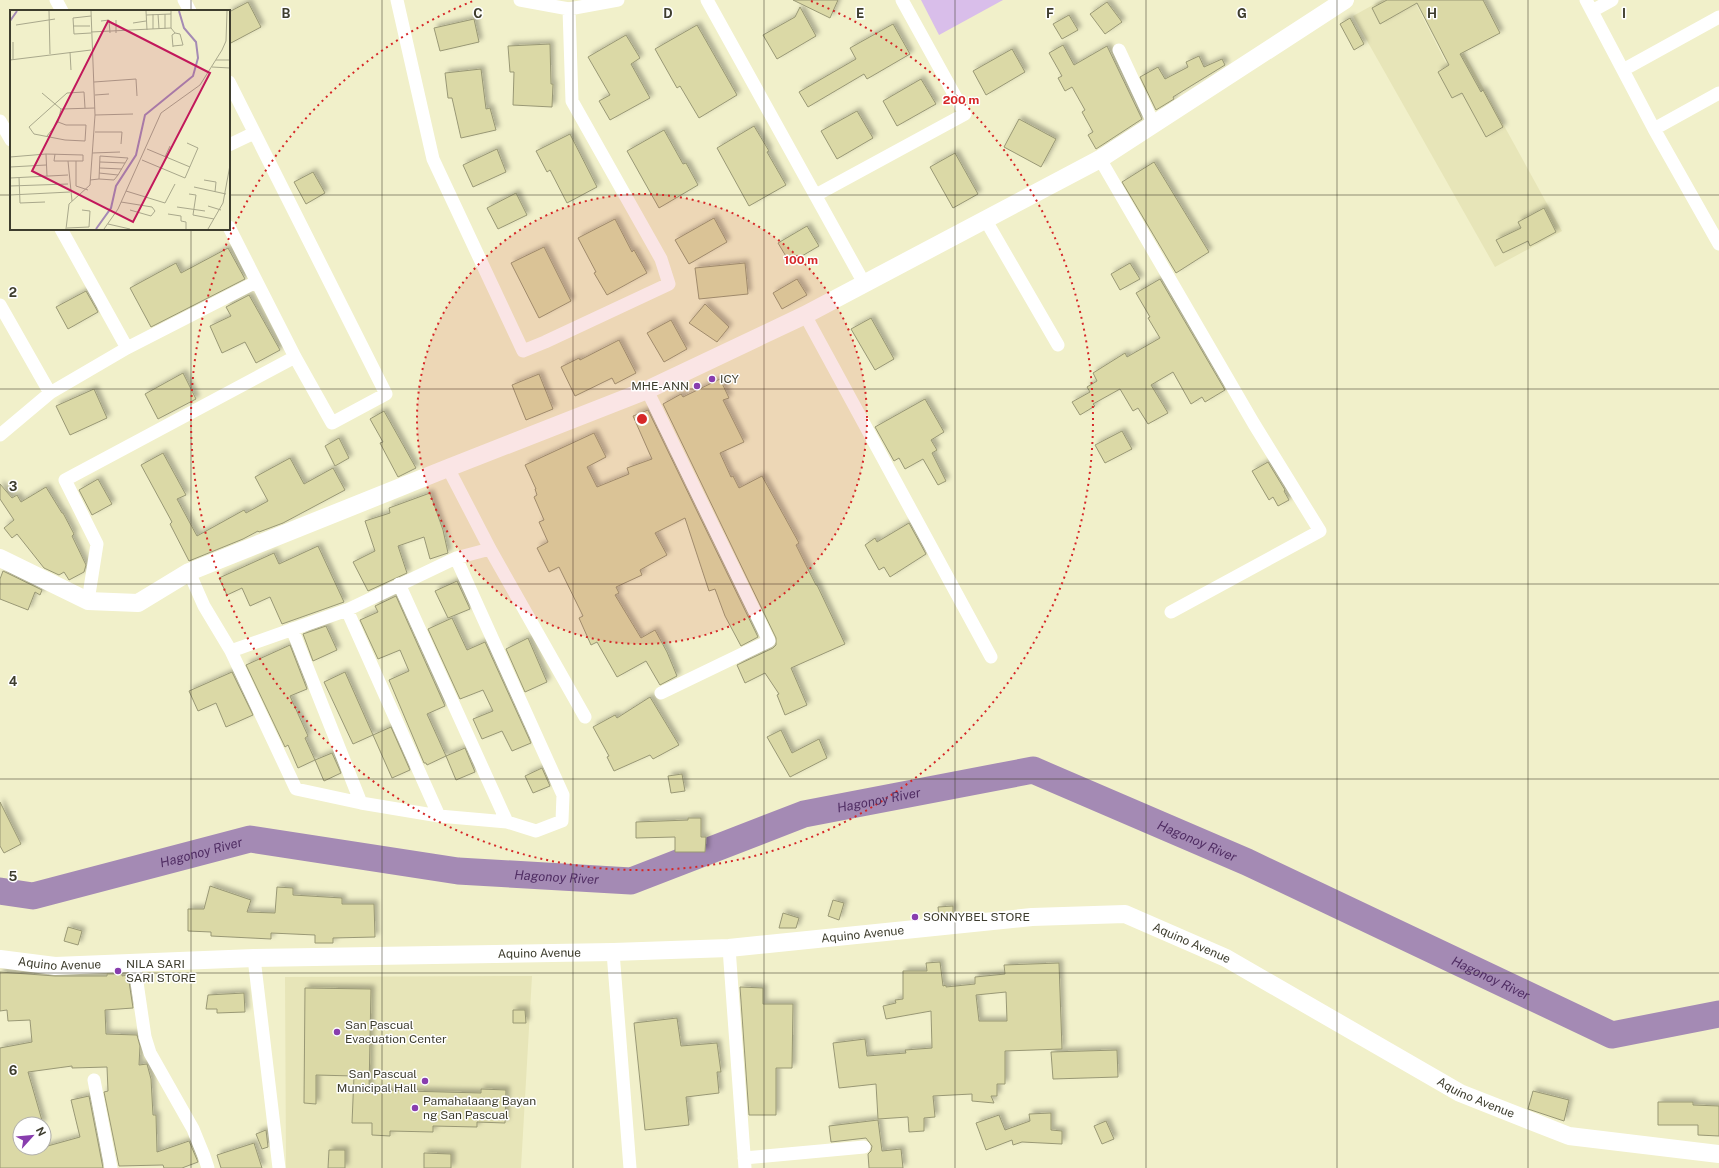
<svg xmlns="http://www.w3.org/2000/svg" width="1719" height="1168" viewBox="0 0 1719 1168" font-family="'Public Sans',sans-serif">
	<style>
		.built { fill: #e7e5b8 }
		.green { fill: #d9beea }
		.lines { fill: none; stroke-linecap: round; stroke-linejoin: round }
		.river { stroke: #a48ab4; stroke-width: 27 }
		.building { fill: #dbd9a6; stroke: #999875; fill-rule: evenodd; filter: url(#shadow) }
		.street { stroke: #fff; stroke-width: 13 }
		.secondary { stroke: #fff; stroke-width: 18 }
		.grid { fill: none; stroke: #3e3d2e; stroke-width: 1; stroke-opacity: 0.55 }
		.ring { fill: none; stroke: #d62828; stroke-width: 2; stroke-dasharray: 2 4 }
		.poi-dot { fill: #883dae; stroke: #fff; stroke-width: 1.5 }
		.labels { text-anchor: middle; stroke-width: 3; stroke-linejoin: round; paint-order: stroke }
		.poi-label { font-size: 12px; fill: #3e3d2e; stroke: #fff; text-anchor: start }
		.street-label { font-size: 12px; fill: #3e3d2e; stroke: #fff }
		.water-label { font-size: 13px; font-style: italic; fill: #502d63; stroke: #fff }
		.inset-river { fill: none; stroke: #a48ab4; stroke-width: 2 }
		.inset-road { fill: none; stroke: #a9a88c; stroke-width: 1 }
		.view { fill: #c2185b; fill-opacity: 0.15; stroke: #c2185b; stroke-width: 2 }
		.inset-edge { fill: none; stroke: #3e3d2e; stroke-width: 2 }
		.grid-label { font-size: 13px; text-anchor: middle; font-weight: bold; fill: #3e3d2e; stroke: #fff; stroke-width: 3; stroke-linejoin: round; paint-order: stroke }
		.centre { fill: #d62828; stroke: #fff; stroke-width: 2 }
		.ring-label { font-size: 12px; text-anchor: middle; font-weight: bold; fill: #d62828; stroke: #fff; stroke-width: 3; stroke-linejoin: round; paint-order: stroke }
	</style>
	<defs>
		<filter id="shadow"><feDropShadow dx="3.5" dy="-3.5" stdDeviation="2" flood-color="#0004"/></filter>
	</defs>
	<rect width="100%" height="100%" fill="#f1f0ca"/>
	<path class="built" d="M1382,0H1414L1446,63L1464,53L1562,231L1495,267L1353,16Z
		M532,976L521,1168H286L285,977Z"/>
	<path class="green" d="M921,0H1003L939,35Z"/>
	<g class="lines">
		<path class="river" id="s1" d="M0,891L33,896L250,839L458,871L631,881L804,814L1033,770L1247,862L1612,1035L1719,1014"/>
	</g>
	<path class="building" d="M793,0H838L830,18Z
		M1387,0H1483L1500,33L1460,54L1481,92L1483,90L1503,127L1486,137L1462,93L1452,98L1438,72L1449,65L1417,3L1380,24L1372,8Z
		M248,2L261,27L229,44V12Z
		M1107,2L1122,22L1105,34L1090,14Z
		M800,7L816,36L777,59L763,35L795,17Z
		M1069,15L1078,30L1062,39L1053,24Z
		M1350,18L1364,44L1354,50L1340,24Z
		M474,19L479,42L440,51L434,28Z
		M893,24L910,54L867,79L864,74L808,107L799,92L856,59L850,48Z
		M697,25L737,95L699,118L680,86L677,88L655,49Z
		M626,35L640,58L631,64L650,98L610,120L599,101L610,95L588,57Z
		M550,44L551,84H553L552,107L513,105L514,72H510L508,46Z
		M1063,45L1074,65L1107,46L1142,119L1096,149L1088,135L1093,132L1082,112L1085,110L1072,87L1065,91L1058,78L1062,76L1049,53Z
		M1012,49L1025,72L986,95L973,71Z
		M1199,56L1204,67L1222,59L1225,65L1173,97L1174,99L1156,110L1140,77L1158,67L1165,79L1188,67L1186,62Z
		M481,69L486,109L490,108L496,130L461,138L452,98H448L445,73Z
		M921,79L936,104L897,126L883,101Z
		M857,111L873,138L837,159L821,131Z
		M1019,119L1056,139L1041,167L1004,147Z
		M754,126L769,151L767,152L786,185L749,206L717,148Z
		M664,130L683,164L686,163L698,185L659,208L627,151Z
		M570,134L597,187L567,203L550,170L547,172L536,151Z
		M497,149L506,172L473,187L463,165Z
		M955,153L978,194L953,208L930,167Z
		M1154,162L1209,252L1176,273L1122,182Z
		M313,172L325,193L306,204L294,182Z
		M516,193L527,215L498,229L487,208Z
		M1544,208L1556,232L1530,246L1528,241L1503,253L1496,240L1521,228L1518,222Z
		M714,218L727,242L689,264L675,240Z
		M615,219L632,252L634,250L647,273L607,295L594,273L596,272L578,238Z
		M807,226L819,246L790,263L778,243Z
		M544,247L571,301L539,318L511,263Z
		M228,248L245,279L151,327L130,288L176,263L181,273Z
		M745,263L748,294L699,299L695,268Z
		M1130,263L1140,279L1120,290L1111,274Z
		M797,279L807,295L782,309L773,293Z
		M1160,279L1225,390L1205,402L1202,397L1191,404L1173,372L1151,385L1168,413L1148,424L1138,408L1133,411L1120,389L1093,404L1095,406L1080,415L1072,402L1090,392L1087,387L1097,381L1093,373L1125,353L1127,357L1160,338L1148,318L1150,317L1136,293Z
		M86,291L98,312L68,329L56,307Z
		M249,295L280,350L256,363L245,342L222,353L210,326L231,316L226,307Z
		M705,304L729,327L717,342L689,323Z
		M871,318L894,359L875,370L851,329Z
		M671,320L687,349L664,362L647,333Z
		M619,340L636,373L615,384L612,378L575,396L561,367L579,358L580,360Z
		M183,373L196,399L158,419L145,394Z
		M539,374L553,409L526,420L512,385Z
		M720,379L729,398L723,400L744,442L720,453L731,477L733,476L739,488L762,476L799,543L796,545L816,585H817L845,644L791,668L807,705L785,715L777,695L779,694L765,673L745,683L737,665L773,648L776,645V638L663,404L681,394L683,397Z
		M94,389L107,418L70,435L56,406Z
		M925,399L944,432L931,440L937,450L932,453L946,481L938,485L923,459L905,469L899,458L894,461L875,427Z
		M648,410L758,637L741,646L725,616L715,589L709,591L685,518L655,533L667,555L640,570L642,575L616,587L619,593L615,595L641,638L655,630L667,652L677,676L660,685L646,661L617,677L597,642L591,645L579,618L583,616L559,567L549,572L537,548L548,542L539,522L544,520L534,497L537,495L535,489H536L525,465L594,433L606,457L587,467L597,487L629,474L627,468L652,459L633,416Z
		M384,411L416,468L398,477L380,443L383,442L370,419Z
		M1122,431L1132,449L1105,463L1095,445Z
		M339,438L349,458L335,466L325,446Z
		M163,453L186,495L177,499L197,536L244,510L246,513L268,501L255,477L290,458L304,484L333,468L345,490L283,523L259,532L258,531L243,539L189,561L170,524L172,522L141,465Z
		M1268,462L1285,490L1284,491L1289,500L1278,506L1273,497L1269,500L1252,471Z
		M98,479L112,504L92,515L79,490Z
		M0,484L12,498L17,495L21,502L46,487L62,513H63L74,534L72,536L86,565L84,572L69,580L64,572L59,575L44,568L17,534L12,538L4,528L14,520L0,499Z
		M430,493L443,530L448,553L430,559L424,537L398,546L407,573L368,591L353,562L375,551L365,521L390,513L389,508Z
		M909,523L926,554L890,577L884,567L879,570L865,545L875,538L877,542Z
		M318,546L344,602L282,624L270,597L250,606L242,588L227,595L219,578L274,553L279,564Z
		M3,571L42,590L40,595L35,592L28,610L0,599V579Z
		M457,581L470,609L448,618L435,591Z
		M396,596L445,706L427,714L446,756L427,765L426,763H424L389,680L409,671L400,650L378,659L360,620L378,612L375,606Z
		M452,618L467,650L485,642L531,743L512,751L502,731L482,739L473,719L493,711L483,690L460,699L428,629Z
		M326,626L337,650L313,661L303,634Z
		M528,638L547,682L525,692L506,649Z
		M290,645L307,689L290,696L308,736L305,738L315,760L298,768L288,745L285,747L246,665Z
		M232,672L253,715L226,727L216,703L198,711L189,691Z
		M345,672L373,735L353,744L324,682Z
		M650,697L679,745L653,759L650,755L614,771L607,757L609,756L593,727L615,715L617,718Z
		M391,727L410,770L392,778L373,735Z
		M781,730L792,753L819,739L827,758L790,777L767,737Z
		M465,748L475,772L456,780L446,756Z
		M332,753L341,773L324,781L315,760Z
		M542,768L550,786L533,793L525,776Z
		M682,774L685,791L671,793L668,776Z
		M0,802L21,844L4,853L0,846Z
		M688,818H701V837H706L705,852H675V837L636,838V822L688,820Z
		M210,886L251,900L247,912L275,913L277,887L293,888V895L342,898V904H374L375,937L333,938V943H315V935L271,933V939L211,936V932L188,931V909H204Z
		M833,900L844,903L839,920L828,916Z
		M953,906V915L939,916L938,907Z
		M783,913L799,918L796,928H779Z
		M68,927L82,931L78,945L64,941Z
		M940,962L943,986L946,985V987L975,984V977L1005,974L1004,965L1059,963L1062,1049L1005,1051V1084H997V1096H991L994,1103L972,1101V1094L933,1096L935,1117L924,1118V1131L909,1132L908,1117L878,1119L876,1084L839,1088L833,1043L865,1039L867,1056L906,1053L905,1050L932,1048L931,1011L886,1019L883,1006L896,1003L895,1000L903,999V971H927L926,963ZM1006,992L1007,1021H979L976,995Z
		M0,972L55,976H107V974H122V976L128,975L133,1008L105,1010L106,1034L137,1035L140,1046L139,1065L147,1064L151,1079L153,1115H156L157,1152L189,1141L198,1162L182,1168H164L163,1165L119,1166L104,1092L108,1091L107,1067L72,1068V1066L28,1072L43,1124H20V1148H44V1147L80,1137L71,1100L89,1096L103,1168H0V1048L32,1042L30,1020L8,1021L7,1010L0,1011Z
		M740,987L763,988V1004H793L792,1068H776V1115H749Z
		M305,988L371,989L369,1090L481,1093V1089L506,1090L505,1123L477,1122V1127L433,1126V1132L390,1131V1136L372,1135V1123H352L354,1076L316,1075V1104L304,1103Z
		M244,993L245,1012L217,1013V1009H206L208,995Z
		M513,1010H525L526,1023H513Z
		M677,1018L681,1046L717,1043L721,1072H717L719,1093L686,1097L689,1125L645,1130L634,1023Z
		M1117,1050L1118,1077L1053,1079L1051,1052Z
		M1533,1091L1569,1100L1564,1121L1528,1109Z
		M1658,1102H1693V1105L1719,1106V1136L1698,1135V1125H1658Z
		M1051,1113V1130L1062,1131V1144L1022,1142L1013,1145L1012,1140L986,1150L976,1123L999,1115L1005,1130L1030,1121L1029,1114Z
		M878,1120L882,1151L901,1149L903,1168H869L868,1154L871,1151L872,1146L866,1138L831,1142L829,1126Z
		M1106,1121L1114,1139L1102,1144L1094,1126Z
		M266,1130L268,1147L262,1149L256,1134Z
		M254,1143L262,1168H221L217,1155Z
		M329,1150H345V1168H328Z
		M424,1153L451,1154V1168H424Z"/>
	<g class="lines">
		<path class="street" d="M56,0L62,11
			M184,0L190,11
			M397,0L433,159L523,351L545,342L669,284L661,259L572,101L569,9
			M520,0L569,9L618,0
			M707,0L864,283
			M1586,0L1654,129L1719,244
			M1592,11L1612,0
			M1119,50L1154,125
			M1623,70L1719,17
			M229,82L386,394L332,423L295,357L229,227
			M0,121L11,140
			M1654,129L1719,93
			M229,145L254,133
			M1100,159L1254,424L1320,531L1171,612
			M816,195L965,114L902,0
			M985,219L1058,345
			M61,229L127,348
			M0,305L50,393
			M805,315L991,657
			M647,390L769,641L661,693
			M0,435L50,393L127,348L256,282
			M448,468L490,549L585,717
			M456,558L490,549
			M189,572L204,606L231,651L347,610L456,558L563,795L562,821L536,831L507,822L439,816L361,803
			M399,584L507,822
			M88,601L97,544L65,480L295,357
			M347,610L439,816
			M231,651L296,789L361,803L292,629
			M729,948L745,1168
			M613,952L630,1168
			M254,958L279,1168
			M134,962L145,1037L150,1053L193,1129L204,1156L208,1168
			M94,1080L111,1168
			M744,1158L864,1147"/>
		<g class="secondary">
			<path d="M0,558L88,601L138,603L189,572L448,468L647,390L805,315L1100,159L1345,0"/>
			<path id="s2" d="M0,959L55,966L254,958L613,952L729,948L1032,917L1125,914L1226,958L1460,1093L1569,1136L1719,1154"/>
		</g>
	</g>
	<path class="grid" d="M191,0V11M382,0V1168M573,0V1168M764,0V1168M955,0V1168M1146,0V1168M1337,0V1168M1528,0V1168M0,195H11M229,195H1719M191,229V1168M0,389H1719M0,584H1719M0,779H1719M0,973H1719"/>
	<circle cx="642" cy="419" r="225" fill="#d62828" fill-opacity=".12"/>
	<g class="ring">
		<circle cx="642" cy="419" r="225"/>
		<path d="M811 1A451 451 0 1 1 473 1"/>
	</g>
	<g class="poi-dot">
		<circle cx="712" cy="379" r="4"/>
		<circle cx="697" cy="386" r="4"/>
		<circle cx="915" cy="917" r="4"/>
		<circle cx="118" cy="971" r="4"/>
		<circle cx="337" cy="1032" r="4"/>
		<circle cx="425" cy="1081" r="4"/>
		<circle cx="415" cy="1108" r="4"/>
	</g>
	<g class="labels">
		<g class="poi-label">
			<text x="720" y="383">ICY</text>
			<text x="689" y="390" text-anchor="end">MHE-ANN</text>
			<text x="923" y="921">SONNYBEL STORE</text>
			<text x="126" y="968">NILA SARI<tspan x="126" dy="14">SARI STORE</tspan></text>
			<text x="345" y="1029">San Pascual<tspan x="345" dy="14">Evacuation Center</tspan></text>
			<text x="417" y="1078" text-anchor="end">San Pascual<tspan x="417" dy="14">Municipal Hall</tspan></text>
			<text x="423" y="1105">Pamahalaang Bayan<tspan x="423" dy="14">ng San Pascual</tspan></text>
		</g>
		<g class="street-label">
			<text dy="4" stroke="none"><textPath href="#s2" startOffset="864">Aquino Avenue</textPath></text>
			<text dy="4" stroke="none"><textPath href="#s2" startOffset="1200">Aquino Avenue</textPath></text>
			<text dy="4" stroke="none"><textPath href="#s2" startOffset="540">Aquino Avenue</textPath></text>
			<text dy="4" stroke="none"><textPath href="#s2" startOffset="60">Aquino Avenue</textPath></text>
			<text dy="4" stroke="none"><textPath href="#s2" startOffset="1524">Aquino Avenue</textPath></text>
		</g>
		<g class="water-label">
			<text dy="5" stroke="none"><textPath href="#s1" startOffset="903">Hagonoy River</textPath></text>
			<text dy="5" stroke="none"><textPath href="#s1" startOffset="1239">Hagonoy River</textPath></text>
			<text dy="5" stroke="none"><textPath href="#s1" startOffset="207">Hagonoy River</textPath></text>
			<text dy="5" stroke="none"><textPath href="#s1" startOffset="567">Hagonoy River</textPath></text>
			<text dy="5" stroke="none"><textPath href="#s1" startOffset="1563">Hagonoy River</textPath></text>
		</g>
	</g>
	<g transform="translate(10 10)">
		<rect width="220" height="220" fill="#f1f0ca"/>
		<path class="inset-river" d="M0,11L7,1M86,219L101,198L106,176L126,145L135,105L183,66L188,48L186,32L174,18L169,1"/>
		<path class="inset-road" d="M39,1L40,44M136,1L137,20M161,1V18L165,23L162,25L163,37M143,4V19M148,4L149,19M155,4V19M136,5L161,4M106,10V23M91,11L99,10L100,23M123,13L136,11M6,15L45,9M63,16H80M81,22L161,18M81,23L64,24L63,8L81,6M163,36L173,35L170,24L165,23M60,42L61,60M3,49V32M0,50L81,40M206,50H220M202,57L220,58M84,72L126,69L127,86M32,83L51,99L85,98M85,85L99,84M85,105L123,104M48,112L56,115H76L75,131L55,130L24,124L19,117L57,83L74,82L75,98M85,122H112L111,134M37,126L48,112L51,99M137,139L180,157M82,143L110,142M36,144L37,166M0,147L36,144L73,145V151H44L45,144M155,147L160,136M132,150L175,168L188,138L177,133M58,151L62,191M66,151V176L78,180M90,152L115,153M0,157L36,155M90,158L112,159M9,167L10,193L35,192M0,168L58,165M89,169L104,170L108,165L89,163M80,170L89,169L90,146L118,148L108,165M194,170L206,172L205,182M0,176L58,174M184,177L216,184M116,181L155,193L165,174M179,184L186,185L183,205L204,209M0,185L60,182M111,192L142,197L145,201L141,206L120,200M198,196L211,200M167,197L195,201M158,204L171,206V211L176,212V219M98,214L120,219M57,218L79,217L80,201L72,200M56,219L59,194L80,175L85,105L81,1M94,219L108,199L151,103L190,75L212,40L216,31L217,1M198,219L213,193L220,155"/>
		<path class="view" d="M98,11L200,63L123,212L22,161Z"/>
		<rect width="220" height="220" class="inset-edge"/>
	</g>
	<g class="grid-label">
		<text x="286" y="18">B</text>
		<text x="478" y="18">C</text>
		<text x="668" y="18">D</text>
		<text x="860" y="18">E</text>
		<text x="1050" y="18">F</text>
		<text x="1242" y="18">G</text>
		<text x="1432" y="18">H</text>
		<text x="1624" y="18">I</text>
		<text x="13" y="297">2</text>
		<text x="13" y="491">3</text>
		<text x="13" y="686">4</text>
		<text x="13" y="881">5</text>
		<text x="13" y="1075">6</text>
	</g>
	<circle cx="642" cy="419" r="6" class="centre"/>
	<g class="ring-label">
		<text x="961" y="104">200 m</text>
		<text x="801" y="264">100 m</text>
	</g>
	<g transform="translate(32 1136) rotate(63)"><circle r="19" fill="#ffffff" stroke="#b2b1ab"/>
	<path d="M0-3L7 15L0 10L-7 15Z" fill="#883dae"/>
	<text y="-6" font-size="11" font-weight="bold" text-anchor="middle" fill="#3e3d2e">N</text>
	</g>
</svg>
